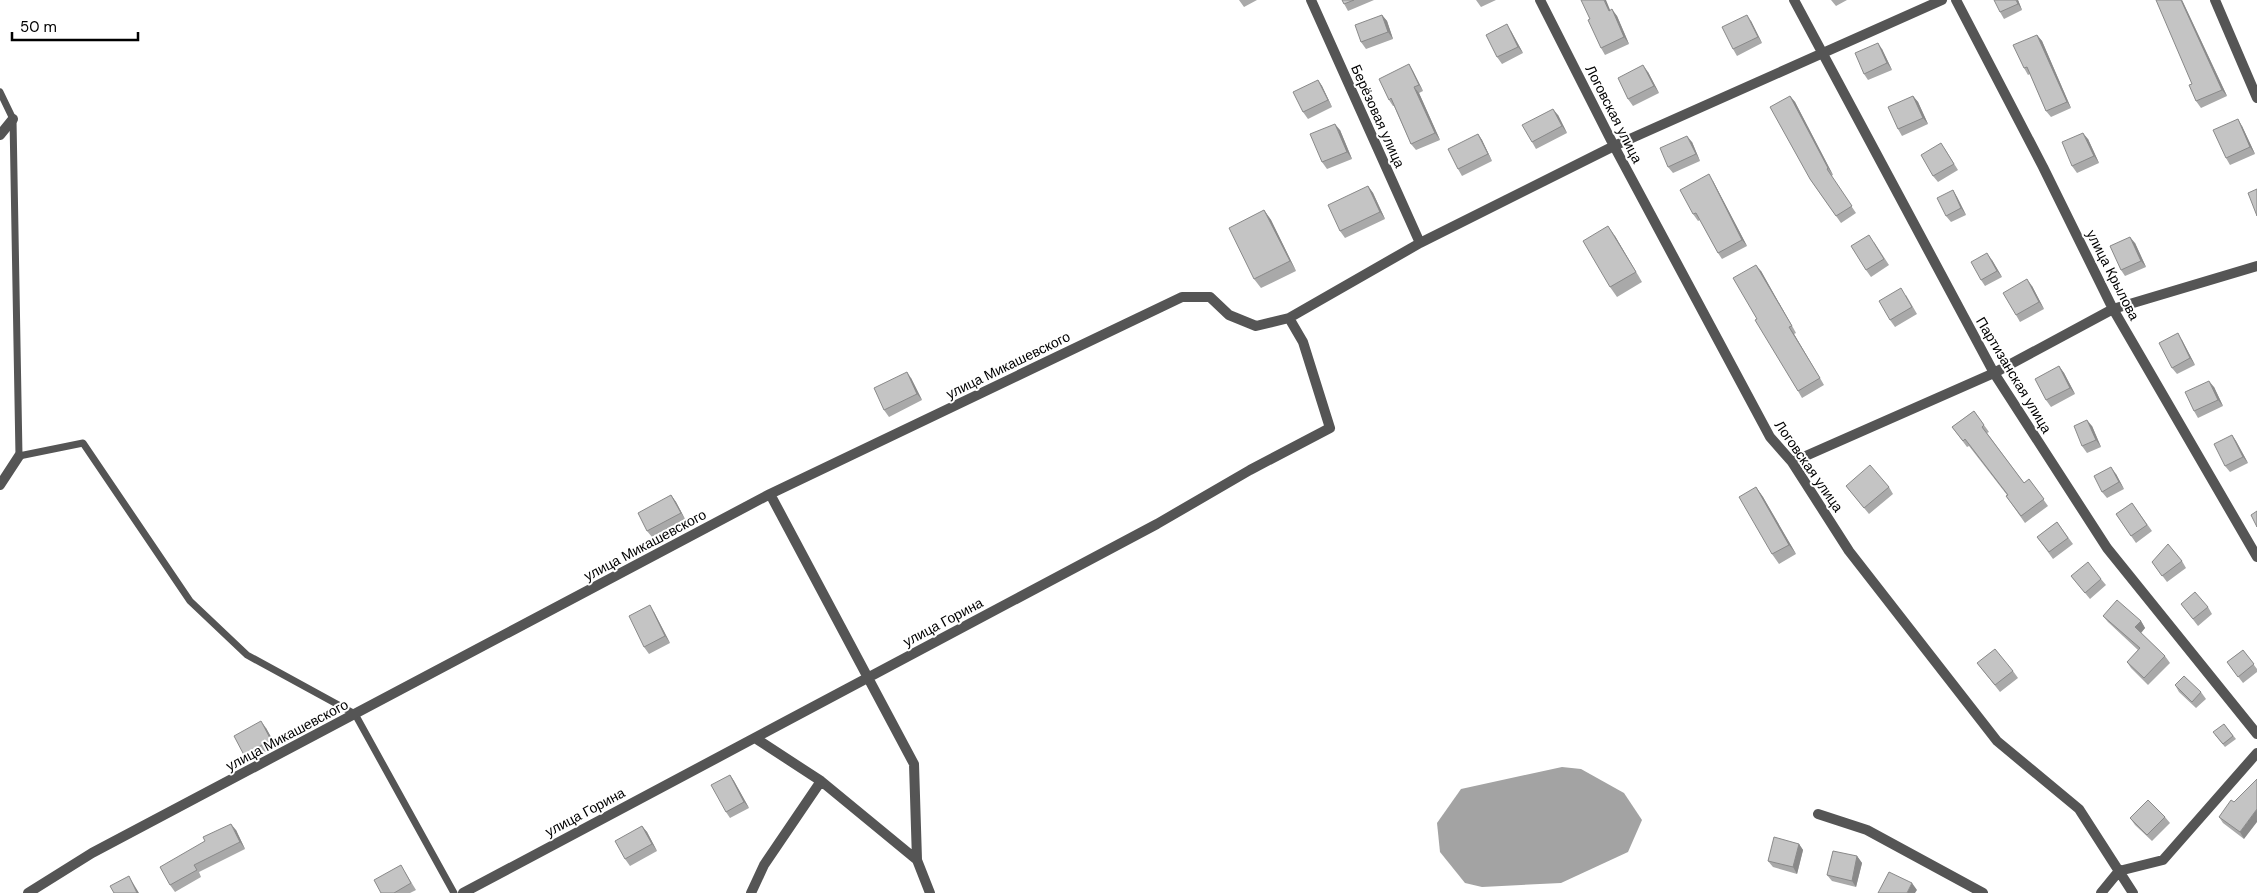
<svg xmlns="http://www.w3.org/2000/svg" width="2257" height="893" viewBox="0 0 2257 893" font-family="'DM Sans',sans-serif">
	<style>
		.water { fill: #a3a3a3 }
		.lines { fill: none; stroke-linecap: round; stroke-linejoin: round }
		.lane { stroke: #555; stroke-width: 7 }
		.street { stroke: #555; stroke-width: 10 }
		.wall { fill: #a9a9a9 }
		.shaded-wall { fill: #898989 }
		.building { fill: #c4c4c4; stroke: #898989 }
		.labels { text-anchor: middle; stroke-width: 4; stroke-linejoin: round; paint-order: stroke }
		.street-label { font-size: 14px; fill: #000; stroke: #fff }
	</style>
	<rect width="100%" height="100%" fill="#fff"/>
	<path class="water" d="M1562,767L1581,769L1624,793L1642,820L1628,852L1561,883L1482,887L1465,883L1440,852L1437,823L1461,789Z"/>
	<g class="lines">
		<path class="lane" d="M0,92L13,119L19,456L83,443L190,601L247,655L355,714L454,893"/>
		<path class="street" d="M1311,0L1420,243
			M1540,0L1614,146L1770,437L1792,462L1849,551L1997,741L2079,809L2133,893
			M1794,0L1994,373L2107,548L2257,734
			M1956,0L2043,167L2113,309L2257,557
			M2215,0L2257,98
			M0,135L13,119
			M1792,462L1994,373L2113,309L2257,266
			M0,485L19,456
			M770,494L914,764L917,860L930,893
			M755,738L821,781L917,860
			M1818,814L1867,830L1983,893
			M28,893L92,853L770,494L1182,297H1210L1229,315L1256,326L1289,318L1420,243L1614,146L1942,0
			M463,893L1157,524L1250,470L1330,428L1303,342L1289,318
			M751,893L764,865L821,781
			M2101,893L2119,871L2163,860L2257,753"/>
	</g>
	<path class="wall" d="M1239,0H1257L1244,7Z
		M1342,0H1374L1348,11Z
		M1476,0H1496L1481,7Z
		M1831,0H1847L1836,6Z
		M2018,0L2022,10L2004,19L2000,12Z
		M2182,0L2227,96L2201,108L2196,101L2192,84Z
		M1610,10L1617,16L1629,44L1605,55L1601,48Z
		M1382,15L1387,21L1393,39L1366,49L1361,42Z
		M1751,21L1762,43L1737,56L1733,49Z
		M1511,31L1523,53L1502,64L1497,57Z
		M2037,35L2042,41L2071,108L2051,117L2046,111L2030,74L2028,75L2024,68Z
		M1882,49L1892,70L1868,80L1864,74Z
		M1409,64L1413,71L1423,91L1419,93L1440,140L1416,150L1411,144L1394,106H1393L1389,100Z
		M1648,72L1659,93L1633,106L1628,99Z
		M1318,80L1322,86L1332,107L1308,119L1303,112Z
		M1790,96L1795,102L1833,175L1831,176L1856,213L1841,223L1810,179Z
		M1913,96L1918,102L1928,124L1902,136L1898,129Z
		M1558,115L1567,133L1536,149L1532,142Z
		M2242,126L2255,154L2230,165L2226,158Z
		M1340,130L1352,159L1327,169L1322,162Z
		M1478,134L1482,140L1492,161L1462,176L1458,169Z
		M2088,139L2099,163L2077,173L2072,166Z
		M1692,142L1700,161L1673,173L1668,167Z
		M1945,149L1958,170L1938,182L1933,176Z
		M1713,181L1747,246L1722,259L1718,253L1700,220L1698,221L1693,214Z
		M1368,186L1373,193L1385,219L1345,238L1340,231Z
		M1953,190L1957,197L1966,215L1951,222L1946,216Z
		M1264,210L1271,220L1296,271L1261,288L1254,279Z
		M1615,236L1642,282L1617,297L1610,287Z
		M1874,242L1889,265L1871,277L1866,270Z
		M2135,243L2146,267L2125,276L2121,270Z
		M1992,260L2002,277L1985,286L1981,280Z
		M1761,271L1796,333L1794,334L1824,385L1802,398L1798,391L1757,319Z
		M2032,286L2044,309L2020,322L2016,315Z
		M1906,295L1917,314L1895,327L1890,320Z
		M2182,340L2195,365L2177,374L2172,368Z
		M2059,366L2064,373L2075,394L2051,407L2046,400Z
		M911,378L922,400L889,417L884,410Z
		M2214,387L2223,406L2198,418L2194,411Z
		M1974,411L1989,432L1987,433L2024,483L2029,479L2048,506L2025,523L2006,496L2007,495L1969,446L1967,447L1952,427Z
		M2092,426L2101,447L2087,453L2082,446Z
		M2232,435L2236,441L2248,463L2230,472L2225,466Z
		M2116,474L2124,489L2107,498L2102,492Z
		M1846,486L1889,487L1893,494L1869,514Z
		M1756,487L1763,497L1796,554L1779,564L1772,554Z
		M671,495L676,502L685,519L652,537L647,531Z
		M2132,503L2152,531L2136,543L2116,514Z
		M2057,522L2073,544L2053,559L2037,537Z
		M2182,561L2186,568L2167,582L2152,562Z
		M2071,576L2101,579L2106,585L2090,599Z
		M2181,604L2208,607L2212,614L2198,626Z
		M654,612L670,643L649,654L644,647Z
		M2103,616L2141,621L2145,628L2141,633L2165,656L2170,663L2148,685L2131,668L2127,662L2138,650L2108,622Z
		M2243,650L2257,669V672L2243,683L2227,662Z
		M1977,663L2013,671L2018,678L2000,692Z
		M2175,685L2201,692L2206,699L2196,708L2179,692Z
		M2224,724L2236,739L2225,747L2215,735Z
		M266,728L276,746L248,761L244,755Z
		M730,775L734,781L749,808L730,818L726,812Z
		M2234,802L2244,839L2223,823L2219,817Z
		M2165,817L2170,823L2152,841L2135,825L2130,818Z
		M642,826L647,832L657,851L630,866L625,859Z
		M236,830L245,849L199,872L201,877L175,892L170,885Z
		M1799,844L1803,850L1797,874L1773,867L1768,861Z
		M1857,856L1862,863L1856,887L1832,881L1827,875Z
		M405,872L416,890L410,893H381Z"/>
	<path class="shaded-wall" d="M1604,0H1606L1613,17L1609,11Z
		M2016,0H2018L2022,10L2018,4Z
		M2181,0H2182L2227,96L2222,90Z
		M1612,9L1617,16L1629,44L1624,37Z
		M1382,15L1387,21L1393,39L1388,32Z
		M1747,15L1751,21L1762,43L1758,37Z
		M1507,24L1511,31L1523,53L1518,47Z
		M2037,35L2042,41L2071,108L2067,102Z
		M1878,43L1882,49L1892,70L1887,63Z
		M1409,64L1413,71L1423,91L1419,85Z
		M1643,65L1648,72L1659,93L1654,86Z
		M1318,80L1322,86L1332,107L1328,100Z
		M1414,87L1419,93L1440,140L1435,133Z
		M1790,96L1795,102L1833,175L1828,168Z
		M1913,96L1918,102L1928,124L1923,118Z
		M1553,109L1558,115L1567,133L1562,126Z
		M2238,119L2242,126L2255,154L2250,147Z
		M1335,124L1340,130L1352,159L1347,152Z
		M2083,133L2088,139L2099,163L2094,156Z
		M1478,134L1482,140L1492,161L1488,154Z
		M1687,136L1692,142L1700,161L1696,154Z
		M1709,174L1713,181L1747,246L1742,240Z
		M1368,186L1373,193L1385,219L1380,212Z
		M1953,190L1957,197L1966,215L1961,208Z
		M1264,210L1271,220L1296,271L1290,261Z
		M1608,226L1615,236L1642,282L1636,272Z
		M2130,237L2135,243L2146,267L2141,261Z
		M1987,253L1992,260L2002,277L1997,271Z
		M1756,265L1761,271L1796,333L1792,326Z
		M2027,279L2032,286L2044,309L2039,302Z
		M1789,327L1794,334L1824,385L1820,378Z
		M2178,333L2182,340L2195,365L2190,358Z
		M2059,366L2064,373L2075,394L2070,388Z
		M907,372L911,378L922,400L917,394Z
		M2209,381L2214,387L2223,406L2218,400Z
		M2087,420L2092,426L2101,447L2096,440Z
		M2232,435L2236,441L2248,463L2243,457Z
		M2111,467L2116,474L2124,489L2119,482Z
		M1756,487L1763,497L1796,554L1789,545Z
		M671,495L676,502L685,519L681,513Z
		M650,605L654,612L670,643L665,636Z
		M2141,621L2145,628L2140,634L2135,627Z
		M261,721L266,728L276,746L271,740Z
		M730,775L734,781L749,808L744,802Z
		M2257,809V822L2244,839L2240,832Z
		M231,824L236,830L245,849L240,842Z
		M642,826L647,832L657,851L652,844Z
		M1799,844L1803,850L1797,874L1793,867Z
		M1857,856L1862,863L1856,887L1852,881Z
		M129,876L133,883L139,893H137Z
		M1912,883L1917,890L1915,893H1907Z"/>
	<path class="building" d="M1342,0H1354L1344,4Z
		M1581,0H1604L1609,11L1612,9L1624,37L1601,48L1588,20L1590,19Z
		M1994,0H2016L2018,4L2000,12Z
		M2156,0H2181L2222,90L2196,101L2189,85L2192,84Z
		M1382,15L1388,32L1361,42L1355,25Z
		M1747,15L1758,37L1733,49L1722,27Z
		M1507,24L1518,47L1497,57L1486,35Z
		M2037,35L2067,102L2046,111L2027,67L2024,68L2013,45Z
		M1878,43L1887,63L1864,74L1855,53Z
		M1409,64L1419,85L1414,87L1435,133L1411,144L1391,98L1389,100L1379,79Z
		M1643,65L1654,86L1628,99L1618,78Z
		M1318,80L1328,100L1303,112L1293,92Z
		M1790,96L1828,168L1827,169L1852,206L1836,216L1810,179L1770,107Z
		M1913,96L1923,118L1898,129L1888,107Z
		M1553,109L1562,126L1532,142L1522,125Z
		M2238,119L2250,147L2226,158L2213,130Z
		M1335,124L1347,152L1322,162L1310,134Z
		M2083,133L2094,156L2072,166L2062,142Z
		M1478,134L1488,154L1458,169L1448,149Z
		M1687,136L1696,154L1668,167L1660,148Z
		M1941,143L1954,164L1933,176L1921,155Z
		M1709,174L1742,240L1718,253L1696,213L1693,214L1680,190Z
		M1368,186L1380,212L1340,231L1328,205Z
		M2257,189V216L2248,193Z
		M1953,190L1961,208L1946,216L1937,198Z
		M1264,210L1290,261L1254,279L1229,228Z
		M1608,226L1636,272L1610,287L1583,241Z
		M1869,235L1884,259L1866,270L1851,246Z
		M2130,237L2141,261L2121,270L2110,246Z
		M1987,253L1997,271L1981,280L1971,262Z
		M1756,265L1792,326L1789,327L1820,378L1798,391L1755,320L1757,319L1733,278Z
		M2027,279L2039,302L2016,315L2003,293Z
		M1901,288L1912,307L1890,320L1879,301Z
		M2178,333L2190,358L2172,368L2159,343Z
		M2059,366L2070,388L2046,400L2035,379Z
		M907,372L917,394L884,410L874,388Z
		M2209,381L2218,400L2194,411L2185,392Z
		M1974,411L1984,425L1982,427L2024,483L2029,479L2044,499L2021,516L2006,496L2008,495L1965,439L1963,441L1952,427Z
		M2087,420L2096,440L2082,446L2074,426Z
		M2232,435L2243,457L2225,466L2214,444Z
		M1870,465L1889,487L1864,508L1846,486Z
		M2111,467L2119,482L2102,492L2094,476Z
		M1756,487L1789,545L1772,554L1739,497Z
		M671,495L681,513L647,531L638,513Z
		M2132,503L2147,525L2131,536L2116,514Z
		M2257,511V527L2251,515Z
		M2057,522L2068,538L2049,552L2037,537Z
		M2168,544L2182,561L2162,576L2152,562Z
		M2088,562L2101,579L2085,593L2071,576Z
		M2195,592L2208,607L2193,619L2181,604Z
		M2117,600L2141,621L2135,627L2165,656L2144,678L2127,662L2140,648L2103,616Z
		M650,605L665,636L644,647L629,616Z
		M1995,649L2013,671L1995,685L1977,663Z
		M2243,650L2254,664L2238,677L2227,662Z
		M2184,676L2201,692L2192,702L2175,685Z
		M261,721L271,740L244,755L234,736Z
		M2224,724L2233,736L2223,744L2213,732Z
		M730,775L744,802L726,812L711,785Z
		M2257,779V809L2240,832L2219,817L2231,800L2234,802Z
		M2148,800L2165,817L2147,835L2130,818Z
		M231,824L240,842L194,865L197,870L170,885L160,867L205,841L203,837Z
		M642,826L652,844L625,859L615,841Z
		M1774,837L1799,844L1793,867L1768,861Z
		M1833,851L1857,856L1852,881L1827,875Z
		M401,865L411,883L394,893H381L374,880Z
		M1889,872L1912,883L1907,893H1878Z
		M129,876L137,893H114L110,886Z"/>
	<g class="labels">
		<g class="street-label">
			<text transform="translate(1614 114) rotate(63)" y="5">Логовская улица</text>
			<text transform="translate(1378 116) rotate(66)" y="5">Берёзовая улица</text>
			<text transform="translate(2113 275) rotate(63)" y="5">улица Крылова</text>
			<text transform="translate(1008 365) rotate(-26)" y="5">улица Микашевского</text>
			<text transform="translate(2014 375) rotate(59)" y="5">Партизанская улица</text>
			<text transform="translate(1809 466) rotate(55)" y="5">Логовская улица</text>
			<text transform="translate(645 545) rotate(-28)" y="5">улица Микашевского</text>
			<text transform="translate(943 622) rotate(-28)" y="5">улица Горина</text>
			<text transform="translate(287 735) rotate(-28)" y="5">улица Микашевского</text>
			<text transform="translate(585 812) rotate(-28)" y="5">улица Горина</text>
		</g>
	</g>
	<path d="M12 32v8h126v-8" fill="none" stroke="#000000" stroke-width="2.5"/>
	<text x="20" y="32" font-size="15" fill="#000000" stroke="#ffffff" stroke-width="4" paint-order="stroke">50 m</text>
</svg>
